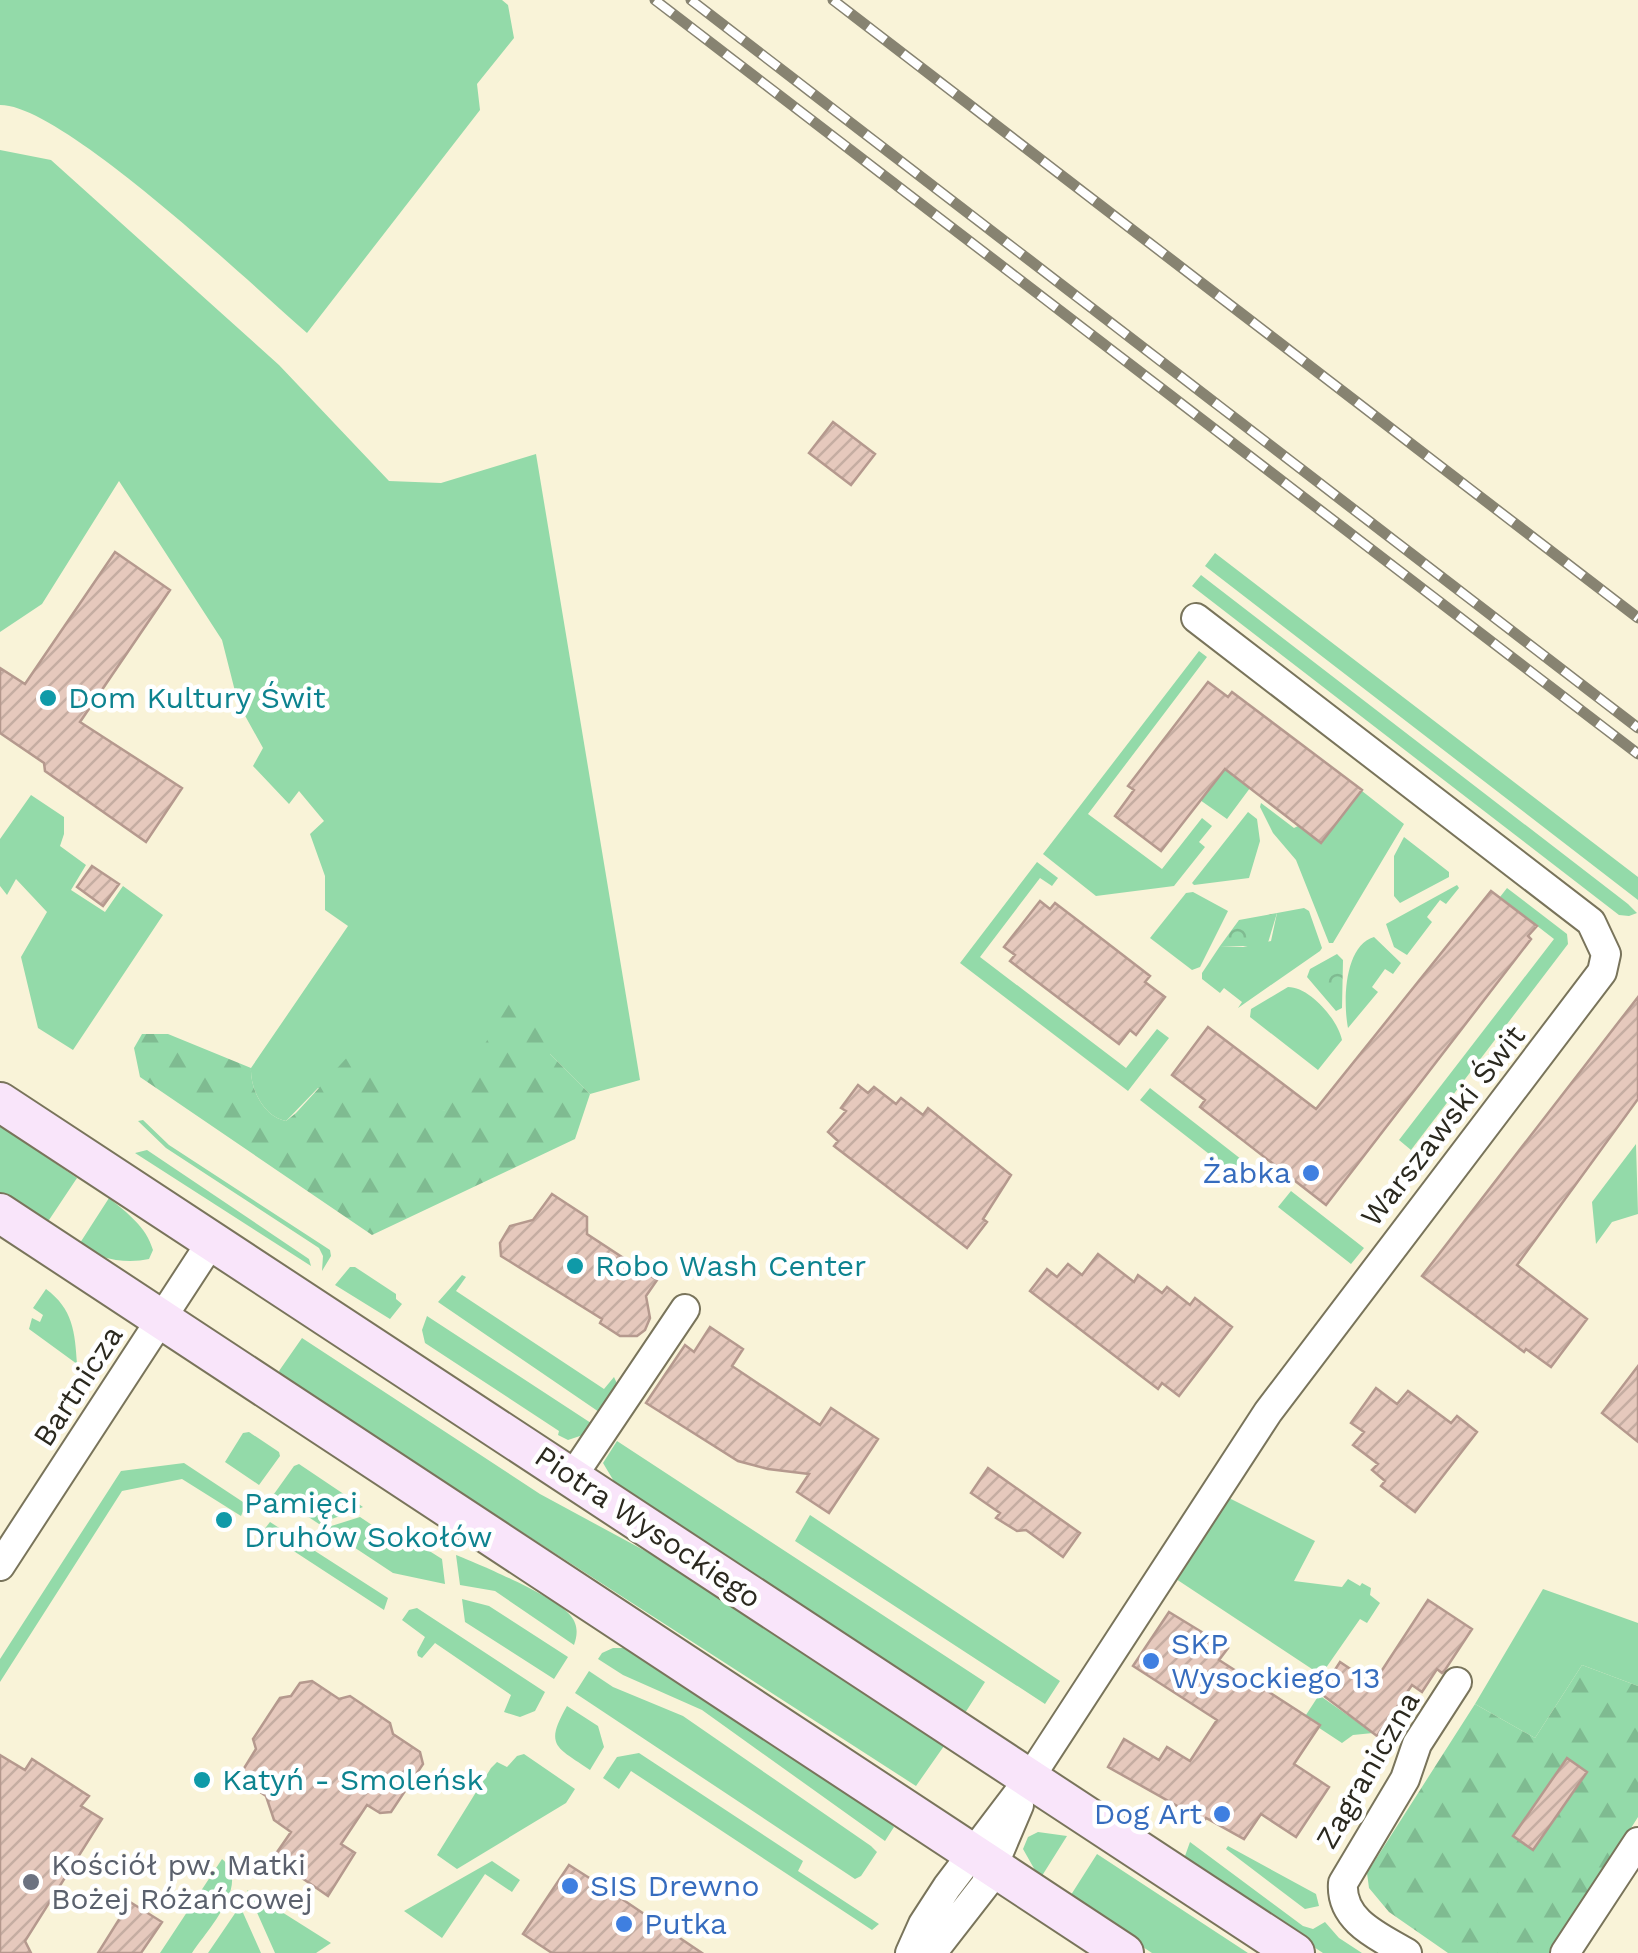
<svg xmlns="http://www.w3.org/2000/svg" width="1638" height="1953" viewBox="0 0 1638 1953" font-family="'Work Sans',sans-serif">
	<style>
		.green { fill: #93daa9 }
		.forest { fill: url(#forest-firs) }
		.park { fill: url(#park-crowns) }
		.building { fill: url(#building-hatch); stroke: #b5998e; stroke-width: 2.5 }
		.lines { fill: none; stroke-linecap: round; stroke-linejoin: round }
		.street-casing { stroke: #79745b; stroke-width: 32 }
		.secondary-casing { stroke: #79745b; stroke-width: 42 }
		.street { stroke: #fff; stroke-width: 28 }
		.secondary { stroke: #f9e5fa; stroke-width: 38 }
		.rail-casing { stroke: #878371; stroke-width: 11 }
		.rail { stroke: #fff; stroke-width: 8; stroke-dasharray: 22; stroke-linecap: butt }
		.culture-dot { fill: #0f9aa8; stroke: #fff; stroke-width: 4 }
		.shop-dot { fill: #3f7fe0; stroke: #fff; stroke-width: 4 }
		.worship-dot { fill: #6b7280; stroke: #fff; stroke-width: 4 }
		.labels { text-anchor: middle; stroke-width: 9; stroke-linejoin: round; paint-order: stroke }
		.culture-label { font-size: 30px; fill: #0d838f; stroke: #fff; text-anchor: start }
		.street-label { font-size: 30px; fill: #2b291f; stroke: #fff }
		.shop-label { font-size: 30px; fill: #366cbe; stroke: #fff; text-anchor: start }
		.worship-label { font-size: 30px; fill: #5b616d; stroke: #fff; text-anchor: start }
	</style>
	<defs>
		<pattern id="forest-firs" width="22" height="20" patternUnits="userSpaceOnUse" patternTransform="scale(2.5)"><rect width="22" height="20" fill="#93daa9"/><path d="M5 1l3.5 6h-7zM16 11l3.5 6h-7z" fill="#7fbb91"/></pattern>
		<pattern id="park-crowns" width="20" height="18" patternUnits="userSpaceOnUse" patternTransform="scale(2.5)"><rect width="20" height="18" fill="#93daa9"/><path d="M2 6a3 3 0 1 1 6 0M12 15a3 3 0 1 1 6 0" fill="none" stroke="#7fbb91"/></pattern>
		<pattern id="building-hatch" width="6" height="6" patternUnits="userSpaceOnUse" patternTransform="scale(2.5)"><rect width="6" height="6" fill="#e6c9bd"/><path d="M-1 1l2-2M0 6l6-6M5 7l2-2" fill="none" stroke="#c5ada2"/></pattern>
	</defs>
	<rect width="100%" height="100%" fill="#f9f3d8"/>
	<path class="green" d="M0,0H502L508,5L514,38L477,84L480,110L307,333C253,286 62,104 0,105Z
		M0,150L51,160L279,365L389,481L441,483L536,454L640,1080L590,1094L550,1054L444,1111L318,1088L286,1121C264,1117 250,1089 251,1068L348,926L325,910V876L310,834L324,821L299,791L289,804L253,766L263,748L238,703L222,640L119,481L42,604L0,632Z
		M1215,553L1638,877V900L1205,566Z
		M1201,575L1628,904L1637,913L1629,916L1619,915L1192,586Z
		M1199,651L1207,657L1088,814L1162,869L1202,818L1212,826L1199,842L1205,847L1174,886L1096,896L1043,854Z
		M1218,764L1250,788L1227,819L1200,800Z
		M1362,791L1404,824L1333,943H1329L1296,860L1273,833L1260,807L1261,803L1294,828L1298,826L1321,843Z
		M31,795L64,817V834L60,846L86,865L71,890L105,912L123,886L163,915L73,1050L38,1028L21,957L47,912L16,879L7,895L0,886V839Z
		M1248,812L1257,819L1260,841L1249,878L1194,885L1192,883Z
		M1404,837L1449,872V877L1400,903L1394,896V856Z
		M1037,862L1058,878L1052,886L1040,878L980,957L1126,1068L1157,1029L1169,1038L1128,1091L960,963Z
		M1457,885L1459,888L1446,904L1440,900L1427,917L1432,922L1407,955L1394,947L1386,924Z
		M1507,888L1567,934L1568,944L1411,1150L1399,1140L1554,939L1500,897Z
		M1193,892L1228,911L1200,967L1192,970L1150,938L1186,893Z
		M1304,908L1309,911L1322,948L1320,951L1238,1008L1242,1002L1224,988L1220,993L1202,979V973L1220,946L1243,947L1271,941L1277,913Z
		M1374,937L1401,963L1393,974L1385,969L1372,987L1378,992L1348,1028C1343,1002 1344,946 1374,937Z
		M1288,987C1310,987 1338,1020 1342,1040L1318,1070L1250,1017L1251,1009Z
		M1150,1088L1246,1163L1236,1175L1140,1100Z
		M143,1120L169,1145L330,1250L331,1256L322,1271L323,1256L319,1248L166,1148L138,1121Z
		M0,1125L77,1178L47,1223L0,1193Z
		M1636,1144L1638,1214L1612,1222L1596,1244L1592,1202Z
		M147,1150L309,1259L311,1266L135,1153Z
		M1291,1191L1364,1248L1351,1264L1278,1207Z
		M109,1198C127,1213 146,1226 153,1250L149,1259C127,1264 95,1260 80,1243Z
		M350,1267H355L396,1294V1299L402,1304L390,1319L335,1285Z
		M462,1275L466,1277L456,1291L604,1389L614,1377L619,1388L602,1414L438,1302Z
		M46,1289C73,1309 75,1332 77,1364L29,1329L32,1318L40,1322L43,1315L33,1308Z
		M427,1316L594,1425L589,1433L568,1440L558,1435L559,1431L425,1343L422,1330Z
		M302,1338L540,1494L649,1553L944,1746L916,1786L283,1378L279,1371Z
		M249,1432L279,1452L280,1456L259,1485L225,1462L243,1433Z
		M617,1441L985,1682L965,1713L615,1483L603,1463Z
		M184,1463L246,1504L241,1516L182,1479L122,1491L0,1682V1659L121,1471Z
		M299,1464L363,1507L319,1524L274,1494L294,1466Z
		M1229,1498L1315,1541L1294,1581L1342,1587L1348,1579L1360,1586L1362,1583L1371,1588L1370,1595L1380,1603L1367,1623L1360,1619L1321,1675L1176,1579Z
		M810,1515L1060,1681L1045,1704L795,1541Z
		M360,1517L393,1539L412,1540L442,1559L445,1584L393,1573L325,1528Z
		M270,1522L388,1598L384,1610L263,1531Z
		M456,1555C479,1564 556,1597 570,1615C578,1624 578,1634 574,1645L495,1591L460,1585Z
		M1543,1589L1638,1623V1686L1582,1665L1535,1738L1475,1704Z
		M462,1599L489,1606L568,1657L554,1679L465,1622Z
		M417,1608L545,1692L535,1711L520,1717L504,1712L511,1695L435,1643L422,1658L418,1656L417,1652L425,1637L402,1620L409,1610Z
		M613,1648H624L888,1821L894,1827L885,1841L702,1710L623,1675L598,1659L602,1653Z
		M589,1671L613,1687L683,1716L871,1846L877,1852L861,1876L855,1879L575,1693Z
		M1319,1695L1373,1733L1353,1735L1342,1743L1304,1718Z
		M567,1706L598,1726L604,1747L590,1770C556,1747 544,1746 567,1706Z
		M639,1753L803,1861L798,1871L879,1924L872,1930L631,1771L619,1789L603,1778L617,1757Z
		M524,1754L575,1789L566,1803L457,1869L437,1855L491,1768L497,1762L507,1767L517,1756Z
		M1038,1832L1067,1836L1040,1879L1023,1849L1028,1837Z
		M1190,1842L1303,1926L1313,1929L1325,1922L1339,1938L1362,1953H1323L1189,1865L1185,1856Z
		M1228,1846L1316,1894L1319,1906L1305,1909L1226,1849Z
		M1097,1854L1248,1953H1152L1069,1898Z
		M222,1859C252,1884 207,1930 192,1953H160Z
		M492,1861L520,1880L512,1892L485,1874L442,1938L404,1911Z
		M247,1890L331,1943L316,1953H275Z
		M240,1906L261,1953H208Z"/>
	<path class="forest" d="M511,1001L546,1029L550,1054L590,1094L575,1139L372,1235L140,1077L134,1048L142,1034H168L251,1068C250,1089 264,1117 286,1121L296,1113L352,1052L444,1111Z
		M1582,1665L1638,1686V1817L1552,1953H1448L1389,1912L1369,1888L1367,1873L1475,1704L1535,1738Z"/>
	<path class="park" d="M1277,913L1267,946H1220L1239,920Z
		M1337,954L1343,960L1342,1008L1336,1011L1307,977L1310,969Z"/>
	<path class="building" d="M833,422L875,454L851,485L809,453Z
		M115,552L170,590L80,722L182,788L146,842L45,771L44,763L0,733V668L25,684Z
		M1208,682L1228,697L1232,692L1362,790L1321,843L1225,769L1161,851L1115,816L1134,790L1128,786Z
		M92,866L119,884L103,906L77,887Z
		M1491,891L1537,926L1528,936L1531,939L1326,1205L1200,1107L1205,1100L1172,1075L1208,1027L1316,1109Z
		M1040,901L1050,909L1055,903L1093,932L1150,976L1145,982L1165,997L1136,1035L1130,1030L1119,1044L1010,961L1015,955L1004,947Z
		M1638,997V1099L1517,1265L1587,1319L1551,1367L1526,1349L1524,1352L1422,1276Z
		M858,1085L868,1093L874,1087L896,1104L901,1098L923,1115L928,1108L1011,1175L983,1219L987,1222L967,1248L834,1146L838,1141L828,1132L846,1111L841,1108Z
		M552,1194L587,1217V1234L657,1280L646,1296L650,1318L645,1330L637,1336H620L600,1323L602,1319L501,1256L500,1243L510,1226L533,1220Z
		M1098,1254L1134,1282L1138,1275L1162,1293L1167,1287L1190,1305L1195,1298L1232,1327L1179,1396L1162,1383L1158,1389L1030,1291L1047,1269L1057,1277L1068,1264L1082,1275Z
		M710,1327L743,1349L732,1366L820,1425L831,1408L878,1439L829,1513L797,1492L809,1474L768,1469L738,1461L646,1403L685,1345L694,1352Z
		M1638,1366V1442L1602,1413Z
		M1376,1388L1397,1404L1408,1391L1451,1423L1457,1416L1477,1432L1415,1512L1381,1486L1385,1481L1372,1470L1378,1464L1353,1445L1364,1432L1351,1423Z
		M988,1468L1080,1533L1063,1557L1026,1530L1017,1531L996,1518L1000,1513L971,1493Z
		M1428,1600L1472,1629L1445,1670L1442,1673L1437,1669L1422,1692L1412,1685L1377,1736L1320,1693L1340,1662L1373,1684Z
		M1169,1612L1228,1648L1219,1660L1320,1725L1294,1764L1329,1787L1296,1837L1261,1814L1244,1839L1206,1818L1204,1821L1108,1767L1124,1739L1159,1760L1167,1747L1190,1761L1217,1720L1133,1666Z
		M312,1681L339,1699L350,1696L390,1723L393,1734L420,1752L423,1764L391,1812L380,1813L367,1805L341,1844L355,1853L328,1896L273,1858L291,1832L274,1820L266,1796L246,1782L243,1770L256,1749L253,1739L280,1698L291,1696L300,1683Z
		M0,1755L25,1770L32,1759L89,1796L81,1806L102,1819L25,1941L31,1953H0Z
		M1567,1758L1587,1772L1533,1850L1513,1836Z
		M569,1865L616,1895L702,1953H552L523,1934Z
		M130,1902L162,1922L141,1953H98Z"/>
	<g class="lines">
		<g class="street-casing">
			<path id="street" d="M572,1477L685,1309
				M0,1566L212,1241
				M910,1953L923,1924L947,1887L1029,1779L1268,1412L1602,972L1606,954L1591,922L1196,618
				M932,1953L985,1885L1019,1805
				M1407,1953C1380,1937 1340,1921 1343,1883L1405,1779L1417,1744L1457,1682
				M1565,1953L1638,1842"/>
		</g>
		<g class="secondary-casing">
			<path id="secondary" d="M0,1102L1295,1953
				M0,1213L1124,1953"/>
		</g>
		<use href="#street" class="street"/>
		<use href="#secondary" class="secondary"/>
		<g class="rail-casing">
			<path id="rail" d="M655,0L1638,754
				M691,0L1638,728
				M833,0L1638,618"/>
		</g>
		<use href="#rail" class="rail"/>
	</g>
	<g class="culture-dot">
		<circle cx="48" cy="698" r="10"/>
		<circle cx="575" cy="1266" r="10"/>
		<circle cx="224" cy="1520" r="10"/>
		<circle cx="202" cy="1780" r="10"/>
	</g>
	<g class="shop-dot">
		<circle cx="1311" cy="1173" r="10"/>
		<circle cx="1151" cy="1661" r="10"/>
		<circle cx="1222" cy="1814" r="10"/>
		<circle cx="570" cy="1886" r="10"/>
		<circle cx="624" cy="1924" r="10"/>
	</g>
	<circle class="worship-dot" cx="31" cy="1882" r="10"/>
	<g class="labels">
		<g class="culture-label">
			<text x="68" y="708">Dom Kultury Świt</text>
			<text x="595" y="1276">Robo Wash Center</text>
			<text x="244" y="1513">Pamięci<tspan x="244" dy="34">Druhów Sokołów</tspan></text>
			<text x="222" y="1790">Katyń - Smoleńsk</text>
		</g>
		<g class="street-label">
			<text transform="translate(1443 1126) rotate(-52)" y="10">Warszawski Świt</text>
			<text transform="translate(78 1386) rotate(-57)" y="10">Bartnicza</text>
			<text transform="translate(648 1527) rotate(34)" y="10">Piotra Wysockiego</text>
			<text transform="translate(1368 1770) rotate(-60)" y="10">Zagraniczna</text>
		</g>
		<g class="shop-label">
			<text x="1291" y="1183" text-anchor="end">Żabka</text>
			<text x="1171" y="1654">SKP<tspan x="1171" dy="34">Wysockiego 13</tspan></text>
			<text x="1202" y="1824" text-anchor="end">Dog Art</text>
			<text x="590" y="1896">SIS Drewno</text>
			<text x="644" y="1934">Putka</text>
		</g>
		<g class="worship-label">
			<text x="51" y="1875">Kościół pw. Matki<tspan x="51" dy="34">Bożej Różańcowej</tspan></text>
		</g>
	</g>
</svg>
